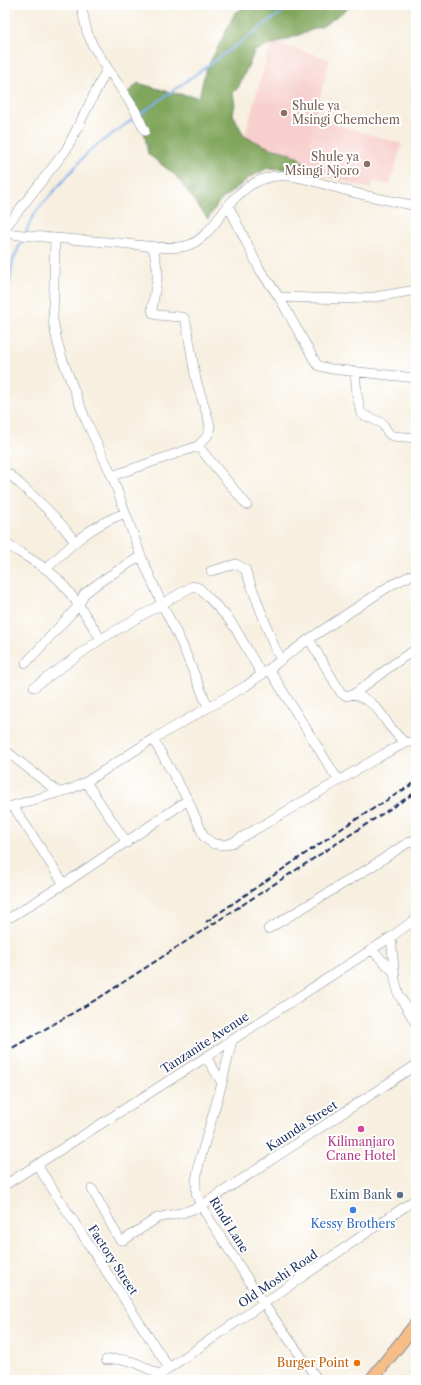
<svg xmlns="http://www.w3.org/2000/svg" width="421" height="1385" viewBox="0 0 421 1385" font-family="'Libre Caslon Text',serif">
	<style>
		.built { fill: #f7d0cd }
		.forest { fill: #80a65c; stroke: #4e6a5d }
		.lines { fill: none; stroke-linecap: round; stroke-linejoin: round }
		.stream { stroke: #81b1ec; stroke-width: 2 }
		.minor-casing { stroke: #898f9e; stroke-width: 10 }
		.major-casing { stroke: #898f9e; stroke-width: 14 }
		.minor { stroke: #fff; stroke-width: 9 }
		.major { stroke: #f6be86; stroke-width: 12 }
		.rail { stroke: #1b2f5e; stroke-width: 2; stroke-dasharray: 6 3; stroke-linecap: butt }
		.education-dot { fill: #8d6e63; stroke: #fff; stroke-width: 1.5 }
		.hotel-dot { fill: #d1479c; stroke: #fff; stroke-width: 1.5 }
		.service-dot { fill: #5c6f8a; stroke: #fff; stroke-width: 1.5 }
		.shop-dot { fill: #3f7fe0; stroke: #fff; stroke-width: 1.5 }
		.food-dot { fill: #e8710a; stroke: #fff; stroke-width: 1.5 }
		.labels { text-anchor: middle; stroke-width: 4; stroke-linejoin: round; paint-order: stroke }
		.education-label { font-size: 12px; fill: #785e54; stroke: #fff; text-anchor: start }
		.street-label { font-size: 12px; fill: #1b2f5e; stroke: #fff }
		.hotel-label { font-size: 12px; fill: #b23c85; stroke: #fff }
		.service-label { font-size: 12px; fill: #4e5e75; stroke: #fff; text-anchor: end }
		.shop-label { font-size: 12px; fill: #366cbe; stroke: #fff }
		.food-label { font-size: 12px; fill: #c56008; stroke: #fff; text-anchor: end }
	</style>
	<rect width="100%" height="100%" fill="#fff"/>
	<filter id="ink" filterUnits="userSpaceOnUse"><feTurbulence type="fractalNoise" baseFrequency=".025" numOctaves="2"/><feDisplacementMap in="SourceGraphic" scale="8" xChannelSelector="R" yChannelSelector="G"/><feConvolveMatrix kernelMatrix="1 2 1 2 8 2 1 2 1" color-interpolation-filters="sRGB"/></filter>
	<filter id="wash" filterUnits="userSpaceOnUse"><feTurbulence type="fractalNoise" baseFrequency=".012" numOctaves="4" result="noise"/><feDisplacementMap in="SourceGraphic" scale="16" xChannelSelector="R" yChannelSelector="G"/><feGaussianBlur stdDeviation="0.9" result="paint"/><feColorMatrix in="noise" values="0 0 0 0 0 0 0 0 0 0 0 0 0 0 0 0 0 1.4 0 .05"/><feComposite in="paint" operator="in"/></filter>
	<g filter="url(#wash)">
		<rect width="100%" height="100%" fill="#f7efdf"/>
		<path class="built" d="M271,42L330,59L314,118L402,144L390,185L373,181L371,189L297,168L242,145Z"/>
		<path class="forest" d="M248,5H353L323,26L255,51L238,88L233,93L235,104L233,114L244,136L270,148L283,151L297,156L311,171L268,168L249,178L219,202L208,219L175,175L148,154L143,125L127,93L138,83L173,93L199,97L205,72L235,13Z"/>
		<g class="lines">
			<path class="stream" d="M142,113L292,5
				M26,232L34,214L90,150L133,119
				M5,318L13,260L23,238
				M5,398L6,422L5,423"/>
		</g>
	</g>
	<g filter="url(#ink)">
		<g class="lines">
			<g class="minor-casing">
				<path id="minor" d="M81,5L87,32L93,46L135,110L145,131
					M228,205L260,270L279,297L316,363L319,366L331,369L416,378
					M5,228L66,150L107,69
					M5,233C43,238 82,240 120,243C139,245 168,250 186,246C207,241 221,212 235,198C272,160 305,180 348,191C370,197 393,201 416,206
					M55,239L53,320L57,341L63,361L85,418L112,476L141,556L162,604L181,642L208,707
					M279,297L346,299L375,297L416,290
					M355,371L357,394L361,414L382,423L389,434L393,436L416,438
					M198,446L247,505
					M9,474C34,497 55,514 75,542
					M112,476L198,446L208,435L210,428L209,421L196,380L186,322L184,318L181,317L157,315L153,313L152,309L158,273L153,246
					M5,543C21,554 45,566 58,579C75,597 88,619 101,639
					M46,569C72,544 90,526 125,513
					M211,571L236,564L245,569L274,646L281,659
					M309,639L341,693L347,696L354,694C375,703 376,706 388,724C393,731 399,737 405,743
					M26,663L79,605L84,594L101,581L141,556
					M269,669L338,780
					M34,687L101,639L193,586L199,588L208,597L227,617L235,628L262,675
					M354,694L395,663L416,649
					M153,739L188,800L204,837L214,844L225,845L234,842L384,754L405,743L416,741
					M5,750L58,792
					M86,782L127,843
					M13,806L64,884
					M5,808L71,789L86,782L153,739L246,686L309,639L391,585L416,573
					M11,917L64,884L188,800
					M268,929L371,867L404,845L416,839
					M391,937L395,980L399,995L416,1024
					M372,950L393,971
					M232,1040L222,1083L199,1163L196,1181V1193L201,1206L263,1303L318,1380
					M206,1057L222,1083
					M37,1165L169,1368
					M5,1185L206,1057L391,937L416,919
					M92,1189L117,1235L120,1240H124L157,1218L185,1212L201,1206L416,1065
					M106,1360C130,1357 139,1364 160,1375
					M155,1380L169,1368L416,1199"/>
			</g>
			<g class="major-casing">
				<path id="major" d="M371,1380L416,1324"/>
			</g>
			<use href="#minor" class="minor"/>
			<use href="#major" class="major"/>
			<path class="rail" d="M206,922L347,825L416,782
				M5,1052L99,998L416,792"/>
		</g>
	</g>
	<g class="education-dot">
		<circle cx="284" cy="113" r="4"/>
		<circle cx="367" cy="164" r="4"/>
	</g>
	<circle class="hotel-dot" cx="361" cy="1129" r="4"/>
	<circle class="service-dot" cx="400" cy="1195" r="4"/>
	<circle class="shop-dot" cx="353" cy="1210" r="4"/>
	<circle class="food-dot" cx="357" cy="1363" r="4"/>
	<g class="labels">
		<g class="education-label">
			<text x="292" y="110">Shule ya<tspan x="292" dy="14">Msingi Chemchem</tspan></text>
			<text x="359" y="161" text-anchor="end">Shule ya<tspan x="359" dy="14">Msingi Njoro</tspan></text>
		</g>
		<g class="street-label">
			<text transform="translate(205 1043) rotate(-33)" y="4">Tanzanite Avenue</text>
			<text transform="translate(302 1126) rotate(-33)" y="4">Kaunda Street</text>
			<text transform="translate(229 1225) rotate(58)" y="4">Rindi Lane</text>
			<text transform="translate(113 1260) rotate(57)" y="4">Factory Street</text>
			<text transform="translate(278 1279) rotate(-34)" y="4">Old Moshi Road</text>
		</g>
		<g class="hotel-label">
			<text x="361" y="1146">Kilimanjaro<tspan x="361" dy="14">Crane Hotel</tspan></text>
		</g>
		<g class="service-label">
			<text x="392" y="1199">Exim Bank</text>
		</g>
		<g class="shop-label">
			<text x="353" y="1228">Kessy Brothers</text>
		</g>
		<g class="food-label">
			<text x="349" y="1367">Burger Point</text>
		</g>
	</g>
	<rect width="421" height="1385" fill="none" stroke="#fff" stroke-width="20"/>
</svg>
